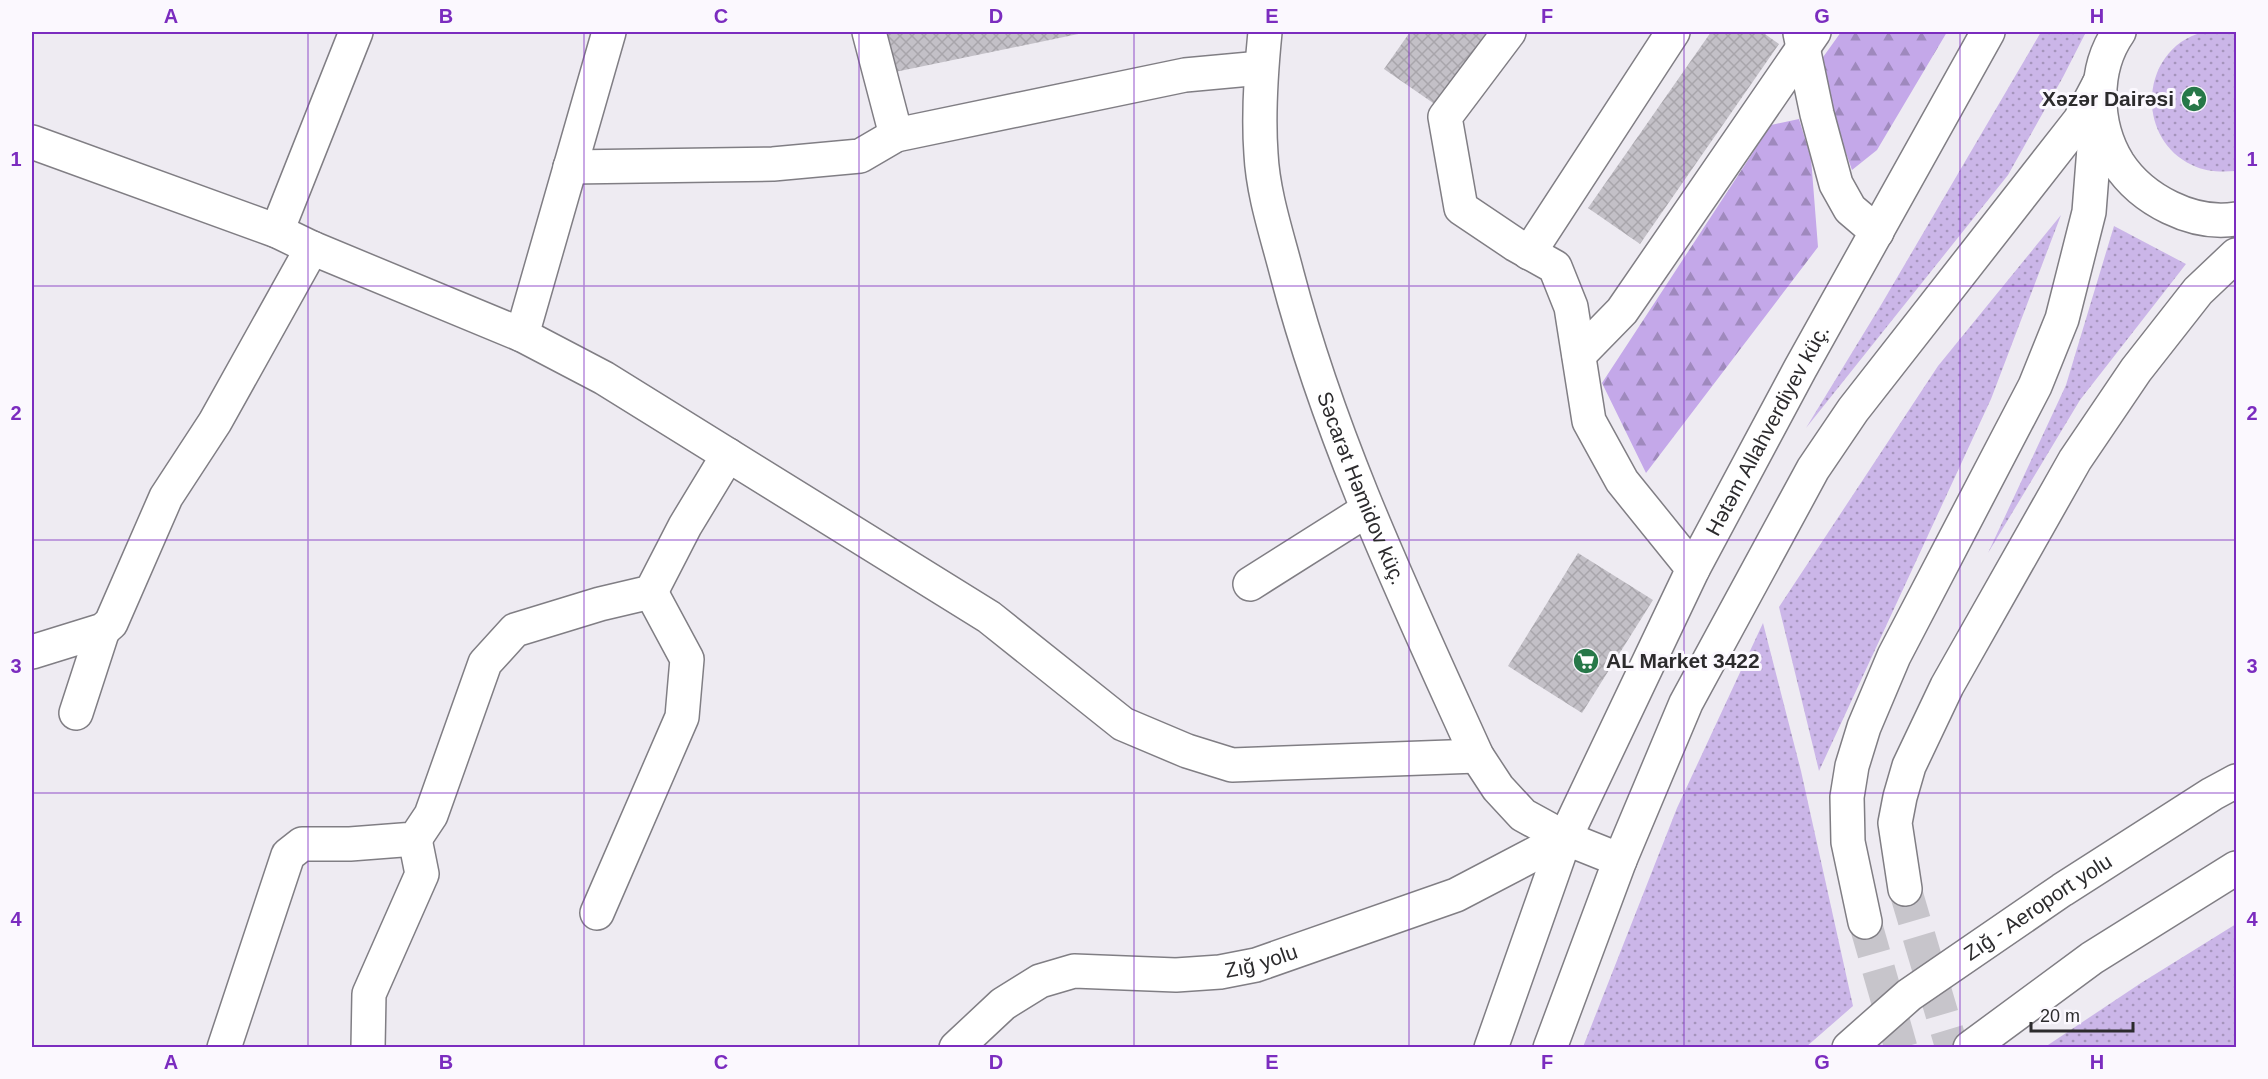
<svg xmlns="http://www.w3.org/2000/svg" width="2268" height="1079" viewBox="0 0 2268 1079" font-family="Arial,sans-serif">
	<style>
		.grass { fill: url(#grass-dots) }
		.forest { fill: url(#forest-firs) }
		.building { fill: url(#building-cross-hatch) }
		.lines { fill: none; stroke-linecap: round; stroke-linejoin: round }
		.major-tunnel { stroke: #c7c5cb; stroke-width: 33; stroke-dasharray: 33 16; stroke-linecap: butt }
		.minor-casing { stroke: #807e84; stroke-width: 36 }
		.major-casing { stroke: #807e84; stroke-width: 36 }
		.highway-casing { stroke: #807e84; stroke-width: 36 }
		.minor { stroke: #fff; stroke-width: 33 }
		.major { stroke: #fff; stroke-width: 33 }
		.highway { stroke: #fff; stroke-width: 33 }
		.grid { fill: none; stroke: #7b2cbf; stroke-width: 1.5; stroke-opacity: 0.55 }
		.labels { text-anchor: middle; stroke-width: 6; stroke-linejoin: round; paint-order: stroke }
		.poi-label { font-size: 21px; font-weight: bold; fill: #2c2b2d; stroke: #fbf8fe; text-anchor: end }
		.street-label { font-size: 21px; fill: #2c2b2d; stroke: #fbf8fe }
		.neatline { fill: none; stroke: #7b2cbf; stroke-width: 2 }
		.grid-label { font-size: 20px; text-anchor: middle; font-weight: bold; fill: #7b2cbf }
	</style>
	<defs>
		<pattern id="grass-dots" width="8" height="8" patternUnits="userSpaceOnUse" patternTransform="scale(1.5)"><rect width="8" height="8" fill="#cbb6e8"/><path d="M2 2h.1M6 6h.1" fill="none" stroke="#a594bc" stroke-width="1.8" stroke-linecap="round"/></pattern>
		<pattern id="forest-firs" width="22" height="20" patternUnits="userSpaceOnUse" patternTransform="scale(1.5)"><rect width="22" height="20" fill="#c4a8e9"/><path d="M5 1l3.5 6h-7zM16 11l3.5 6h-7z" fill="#9f89bd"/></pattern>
		<pattern id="building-cross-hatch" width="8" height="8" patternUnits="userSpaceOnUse" patternTransform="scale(1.5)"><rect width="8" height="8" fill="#c3c0c7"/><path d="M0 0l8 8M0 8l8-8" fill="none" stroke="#a8a5ab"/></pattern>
	</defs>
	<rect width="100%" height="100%" fill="#eeebf2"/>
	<path class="grass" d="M2041,32H2086L2063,77L2008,175L1806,428L1881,305Z
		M2204,32H2236V171C2221,172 2206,172 2192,165C2133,137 2141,47 2204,32Z
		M2061,215L1991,399L1819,771L1779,607L1938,366Z
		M2114,226L2186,264L2080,400L1988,553L2066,385Z
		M1763,623L1801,771L1853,1006L1806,1047H1583L1677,808Z
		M2236,924V1047H2045L2141,983Z"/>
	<path class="forest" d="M1841,32H1947L1877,150L1852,170L1816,67Z
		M1799,119L1811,158L1818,247L1646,473L1602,383L1771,125Z"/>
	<path class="building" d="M887,32H1083V33L895,72Z
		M1410,32H1487L1436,105L1384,69Z
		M1711,32H1762L1779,44L1640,244L1588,208Z
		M1578,553L1653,600L1582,713L1508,666Z"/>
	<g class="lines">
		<path class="major-tunnel" d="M1905,889L1952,1048
			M1865,922L1901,1048"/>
		<g class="minor-casing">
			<g id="minor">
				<path d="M869,32L896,135"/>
				<path id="s1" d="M1265,32C1261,72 1258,114 1261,154C1263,194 1277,235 1287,274C1331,442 1406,599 1477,756L1498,788L1523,815L1565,838L1620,860"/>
				<path d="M1509,32L1445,117L1461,208L1516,245L1555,267L1571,307L1589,421L1622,481L1693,569"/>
				<path d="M1800,33L1817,114L1836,184L1850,209L1877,232"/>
				<path d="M32,142L277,231L312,248L522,335L604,378L989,617L1123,724L1187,751L1232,765L1477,756"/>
				<path d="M570,167L773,164L860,156L896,135L1185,75L1261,68"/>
				<path d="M277,231L356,32"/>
				<path d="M1529,253L1673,32"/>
				<path d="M522,335L609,32"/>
				<path d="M1579,355L1622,311L1814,32"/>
				<path d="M1250,584L1367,510"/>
				<path d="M32,652L103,630L111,623L166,497L215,422L312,248"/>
				<path d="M76,713L103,630"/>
				<path d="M597,913L682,717L687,659L651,592"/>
				<path d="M224,1048L288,855L302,844H350L415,839L431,815L485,663L515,630L600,604L651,592L685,526L728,455"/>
				<path d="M368,1048L369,994L422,874L415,839"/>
				<path id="s2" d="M956,1048L1003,1004L1040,981L1074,971L1176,975L1220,972L1256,965L1456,895L1565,838"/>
				<path id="s3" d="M1491,1048L1565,838L1693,569L1800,369L1988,32"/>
			</g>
		</g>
		<g class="major-casing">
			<path id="major" d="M2119,32C2093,69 2094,124 2118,163C2142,200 2193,226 2236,219
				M1905,889L1895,823L1900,797L1909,766L1947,686L2075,460L2136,370L2198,291L2236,255
				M1865,922L1848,842L1847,797L1852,766L1864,727L1894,656L2035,386L2062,319L2089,212L2099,84"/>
		</g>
		<g class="highway-casing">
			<g id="highway">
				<path d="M1550,1048L1620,860L1686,703L1813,469L1853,410L2080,120L2099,84"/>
				<path id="s4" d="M1849,1048L1909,995L2062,890L2212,794L2236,781"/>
				<path d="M1970,1048L2092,958L2236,868"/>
			</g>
		</g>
		<use href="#minor" class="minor"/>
		<use href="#major" class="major"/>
		<use href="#highway" class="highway"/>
	</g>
	<path class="grid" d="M308,32V1048M584,32V1048M859,32V1048M1134,32V1048M1409,32V1048M1684,32V1048M1960,32V1048M32,286H2236M32,540H2236M32,793H2236"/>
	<defs>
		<g id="sight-disc" transform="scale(1.35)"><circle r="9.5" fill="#277849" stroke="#fbf8fe"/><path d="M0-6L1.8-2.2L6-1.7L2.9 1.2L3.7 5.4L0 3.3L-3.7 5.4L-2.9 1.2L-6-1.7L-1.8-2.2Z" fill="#fff"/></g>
		<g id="supermarket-disc" transform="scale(1.35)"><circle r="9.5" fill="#277849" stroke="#fbf8fe"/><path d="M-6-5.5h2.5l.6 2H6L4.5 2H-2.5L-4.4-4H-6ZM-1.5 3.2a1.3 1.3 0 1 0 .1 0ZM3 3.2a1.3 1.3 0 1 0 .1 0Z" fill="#fff"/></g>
	</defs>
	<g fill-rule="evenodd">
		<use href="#sight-disc" x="2194" y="99"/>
		<use href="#supermarket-disc" x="1586" y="661"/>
	</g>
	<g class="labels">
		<g class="poi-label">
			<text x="2174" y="106">Xəzər Dairəsi</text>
			<text x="1606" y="668" text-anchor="start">AL Market 3422</text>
		</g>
		<g class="street-label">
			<text dy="7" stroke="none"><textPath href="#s3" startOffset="678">Hətəm Allahverdiyev küç.</textPath></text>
			<text dy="7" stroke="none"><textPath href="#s1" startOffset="472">Səcarət Həmidov küç.</textPath></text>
			<text dy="7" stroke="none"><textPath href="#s4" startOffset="236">Zığ - Aeroport yolu</textPath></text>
			<text dy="7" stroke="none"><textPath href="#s2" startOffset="332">Zığ yolu</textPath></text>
		</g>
	</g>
	<rect width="2268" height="1079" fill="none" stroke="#fbf8fe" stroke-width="66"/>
	<path d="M2031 1022v9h102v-9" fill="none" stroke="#2c2b2d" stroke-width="3"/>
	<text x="2040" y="1022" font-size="18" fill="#2c2b2d" stroke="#fbf8fe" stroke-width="4.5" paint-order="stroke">20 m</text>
	<rect x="33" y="33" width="2202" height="1013" class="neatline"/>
	<g class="grid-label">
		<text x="171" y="23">A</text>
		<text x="446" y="23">B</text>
		<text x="721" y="23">C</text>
		<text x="996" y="23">D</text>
		<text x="1272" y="23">E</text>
		<text x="1547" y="23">F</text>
		<text x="1822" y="23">G</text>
		<text x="2097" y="23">H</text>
		<text x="16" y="166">1</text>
		<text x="2252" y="166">1</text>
		<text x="16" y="420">2</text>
		<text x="2252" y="420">2</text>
		<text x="16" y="673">3</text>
		<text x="2252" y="673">3</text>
		<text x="16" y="926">4</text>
		<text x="2252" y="926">4</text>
		<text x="171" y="1069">A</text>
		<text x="446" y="1069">B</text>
		<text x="721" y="1069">C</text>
		<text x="996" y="1069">D</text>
		<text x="1272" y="1069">E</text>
		<text x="1547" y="1069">F</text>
		<text x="1822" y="1069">G</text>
		<text x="2097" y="1069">H</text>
	</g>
</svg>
